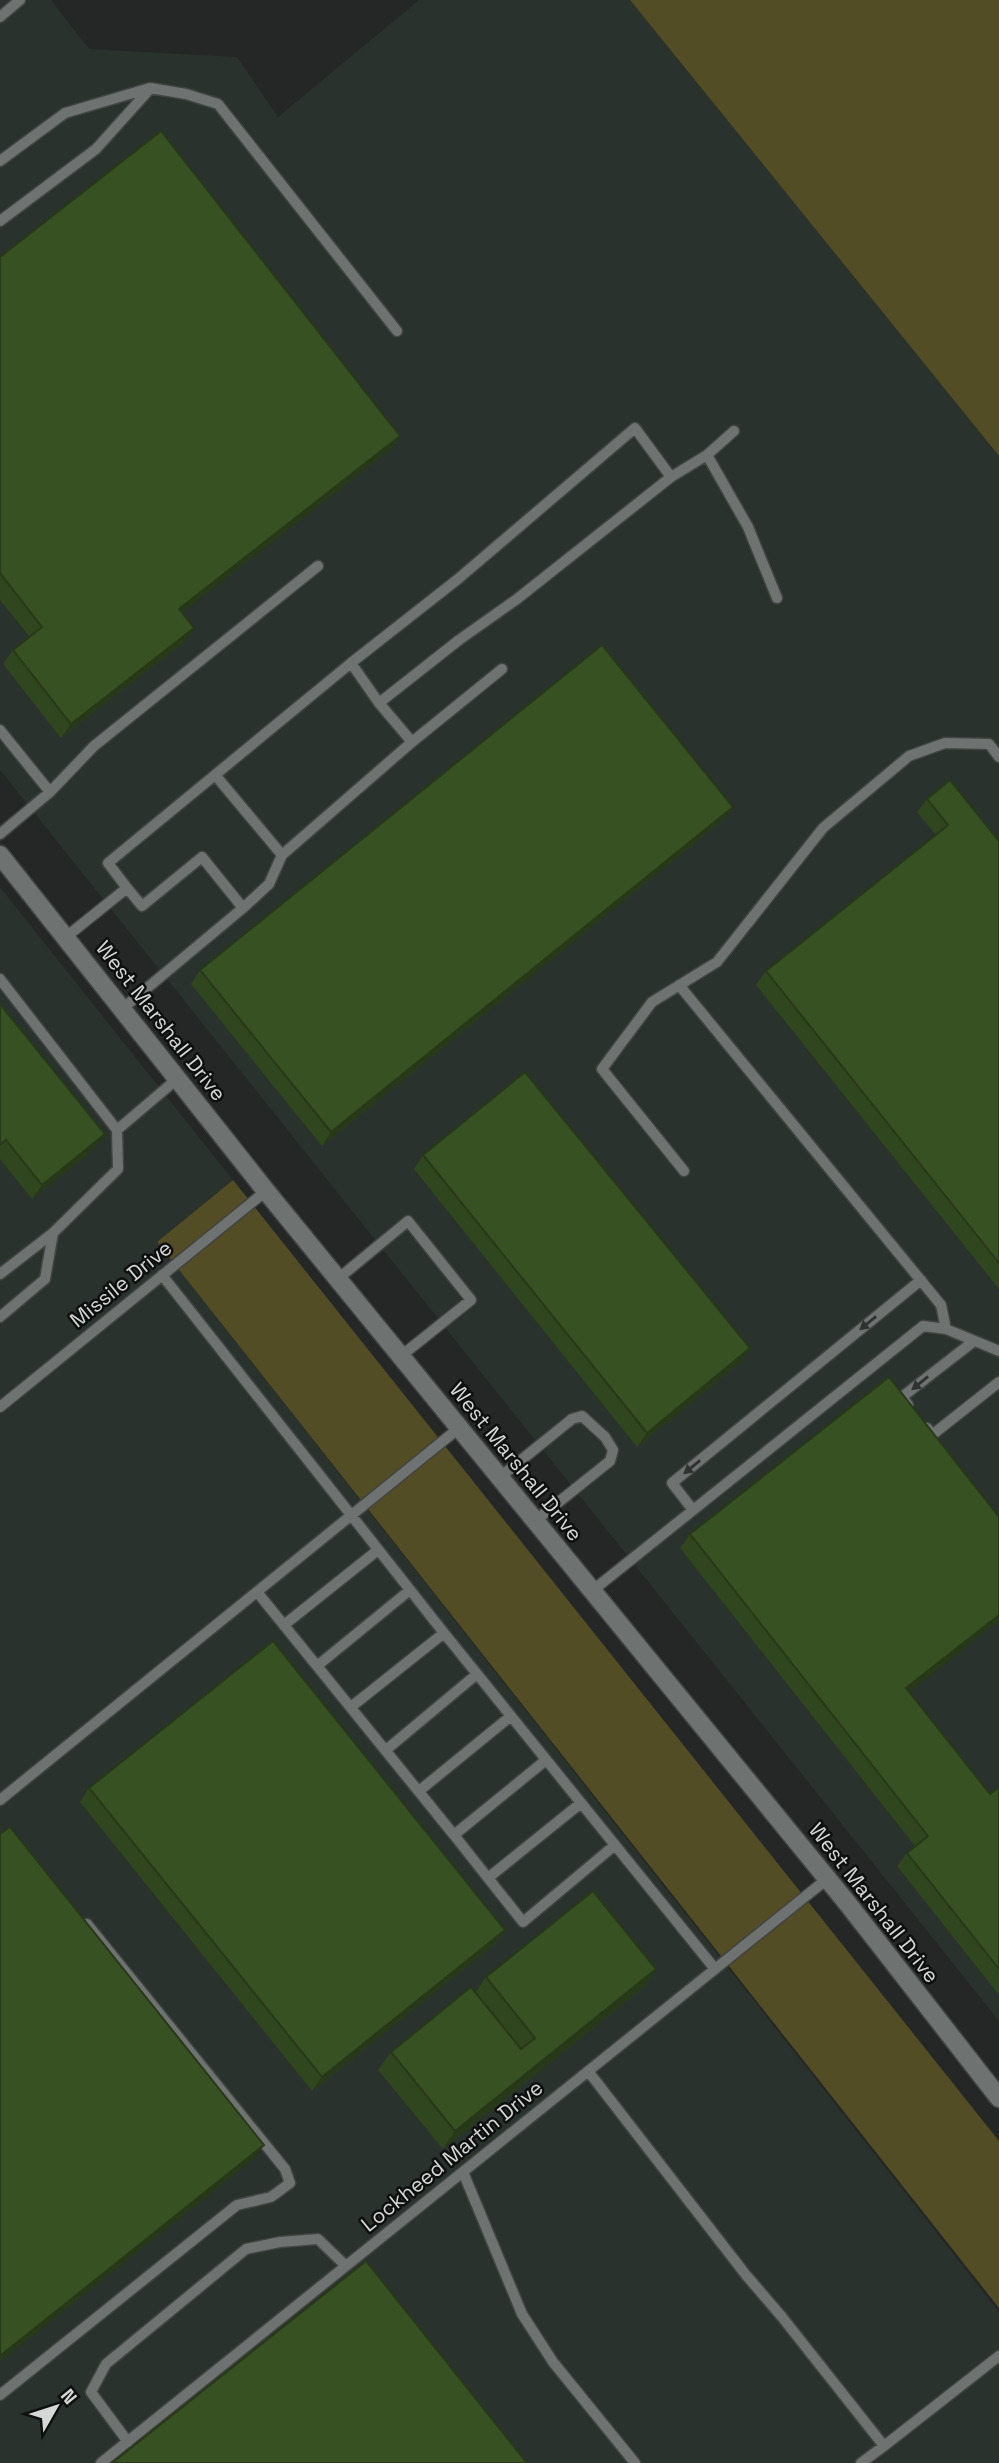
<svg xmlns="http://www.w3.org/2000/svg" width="999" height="2463" viewBox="0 0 999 2463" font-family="'Space Grotesk',sans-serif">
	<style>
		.built { fill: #29322d }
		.grass { fill: #524d24 }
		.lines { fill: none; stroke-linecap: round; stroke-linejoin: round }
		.lane-casing { stroke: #414442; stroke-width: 13 }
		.secondary-casing { stroke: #414442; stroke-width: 21 }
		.lane { stroke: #6e7270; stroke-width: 10 }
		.secondary { stroke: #6e7270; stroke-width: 18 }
		.wall { fill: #30461e }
		.shaded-wall { fill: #273918 }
		.building { fill: #385123; stroke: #273918; stroke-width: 2 }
		.oneway { fill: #303231 }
		.labels { text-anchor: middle; stroke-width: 5; stroke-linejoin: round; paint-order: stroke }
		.street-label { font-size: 21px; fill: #d5d7d6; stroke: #0e0f0f }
	</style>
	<rect width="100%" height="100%" fill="#242725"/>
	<path class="built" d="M0,0H51L89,49L237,57L278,117L419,0H630L999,456V2021L0,770Z
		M0,887L233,1180L157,1242L999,2312V2463H0Z"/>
	<path class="grass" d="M630,0H999V456Z
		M233,1180L999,2141V2308L157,1242Z"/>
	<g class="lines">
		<g class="lane-casing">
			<path id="lane" d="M0,17L20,0
				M0,161L65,113L150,88L186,94L218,104L397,331
				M0,221L96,149L149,90
				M707,455L748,527L777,598
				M671,477L707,455L734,431
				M351,663L458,579L635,428L671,477L517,599L459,640L379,703
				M0,730L50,792L0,834
				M412,742L502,669
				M50,792L94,746L318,566
				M243,908L269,884L282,855
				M66,937L127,888L108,863L351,663L379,703L412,742L282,855L216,776
				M0,979L117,1130L118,1169L53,1233L0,1274
				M679,985L941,1305L946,1329
				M122,1009L243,908L202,857L142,906L127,888
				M117,1130L177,1079
				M684,1171L602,1069L652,1002L717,962L823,828L909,756L945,743L989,744L999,757
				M162,1275L444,1633L715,1969
				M339,1278L408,1221L471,1300L401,1356
				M0,1317L45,1279L53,1233
				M908,1405L902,1397L974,1341
				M0,1407L266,1191
				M927,1428L932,1435L999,1382
				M499,1478L572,1419L582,1416L605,1437L613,1450L610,1461L535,1521
				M693,1510L672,1483L921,1280
				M592,1591L923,1326L946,1329L999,1351
				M257,1592L454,1835L546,1760
				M284,1625L378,1550
				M317,1666L410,1590
				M351,1707L444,1633
				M386,1750L477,1674
				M419,1791L511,1716
				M0,1800L459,1428
				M581,1803L488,1878L523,1922L615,1845
				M454,1835L488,1878
				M588,2071L746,2275L782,2317L884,2446L999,2356
				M463,2172L522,2314L553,2362L635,2463
				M0,2395L237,2205L271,2197L290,2183L285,2169L87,1924
				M128,2442L91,2392L106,2364L246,2249L280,2242L318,2239L346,2266
				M101,2463L827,1879
				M861,2463L884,2446"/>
		</g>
		<g class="secondary-casing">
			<path id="secondary" d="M0,855L266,1191L848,1904L999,2098"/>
		</g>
		<use href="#lane" class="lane"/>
		<use href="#secondary" class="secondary"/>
	</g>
	<path class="wall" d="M0,257L400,436L390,450L182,612L194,628L185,641L61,738L3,664L13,650L30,637L0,600Z
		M927,799L999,841V1289L756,985L766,971L936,835L917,812Z
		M723,820L322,1146L191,984L200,970Z
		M0,1004L95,1148L32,1199L0,1159Z
		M423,1155L750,1348L741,1362L637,1447L414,1169Z
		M690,1534L909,1692L990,1794L999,1787V1995L897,1866L907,1853L915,1846L680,1548Z
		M89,1788L505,1930L495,1944L312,2091L80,1802Z
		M656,1969L644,1987L443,2149L378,2070L391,2052L475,1993L486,1977Z"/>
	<path class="shaded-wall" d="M400,436L390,450L170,622L179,609Z
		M194,628L185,641L61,738L71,724Z
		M733,807L723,820L322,1146L331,1132Z
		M105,1134L95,1148L32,1199L42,1185Z
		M750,1348L741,1362L637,1447L647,1433Z
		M999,1615V1621L897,1702L906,1688Z
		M505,1930L495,1944L312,2091L322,2077Z
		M656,1969L644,1987L443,2149L455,2131Z
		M264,2145L254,2159L0,2362V2356Z"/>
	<path class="building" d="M161,131L400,436L179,609L194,628L71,724L13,650L42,627L0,573V257Z
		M602,645L733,807L331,1132L200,970Z
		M950,780L999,841V1263L766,971L948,825L927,799Z
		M0,1004L105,1134L42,1185L6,1140L0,1145Z
		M525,1072L750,1348L647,1433L423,1155Z
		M889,1377L999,1517V1615L906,1688L990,1794L999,1787V1969L907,1853L928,1836L690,1534Z
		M273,1641L505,1930L322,2077L89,1788Z
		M10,1827L264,2145L0,2356V1834Z
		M593,1891L656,1969L455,2131L391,2052L471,1987L521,2049L535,2038L486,1977Z
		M366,2261L527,2463H112Z"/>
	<defs><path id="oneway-solid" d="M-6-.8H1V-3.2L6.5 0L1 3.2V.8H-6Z" transform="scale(1.75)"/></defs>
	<g class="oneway">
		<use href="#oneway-solid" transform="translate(868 1323) rotate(141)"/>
		<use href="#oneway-solid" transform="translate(920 1383) rotate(141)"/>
		<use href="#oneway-solid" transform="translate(692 1467) rotate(141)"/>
	</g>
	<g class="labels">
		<g class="street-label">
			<text transform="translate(161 1021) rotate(52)" y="7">West Marshall Drive</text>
			<text transform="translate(121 1284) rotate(-39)" y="7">Missile Drive</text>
			<text transform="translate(516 1462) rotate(51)" y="7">West Marshall Drive</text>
			<text transform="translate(874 1903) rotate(52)" y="7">West Marshall Drive</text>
			<text transform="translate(452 2156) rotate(-39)" y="7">Lockheed Martin Drive</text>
		</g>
	</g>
	<g transform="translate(56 2407) rotate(51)" stroke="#0e0f0f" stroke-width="5" paint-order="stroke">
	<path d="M0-5L12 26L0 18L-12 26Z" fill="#d5d7d6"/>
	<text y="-10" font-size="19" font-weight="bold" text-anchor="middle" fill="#d5d7d6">N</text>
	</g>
</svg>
